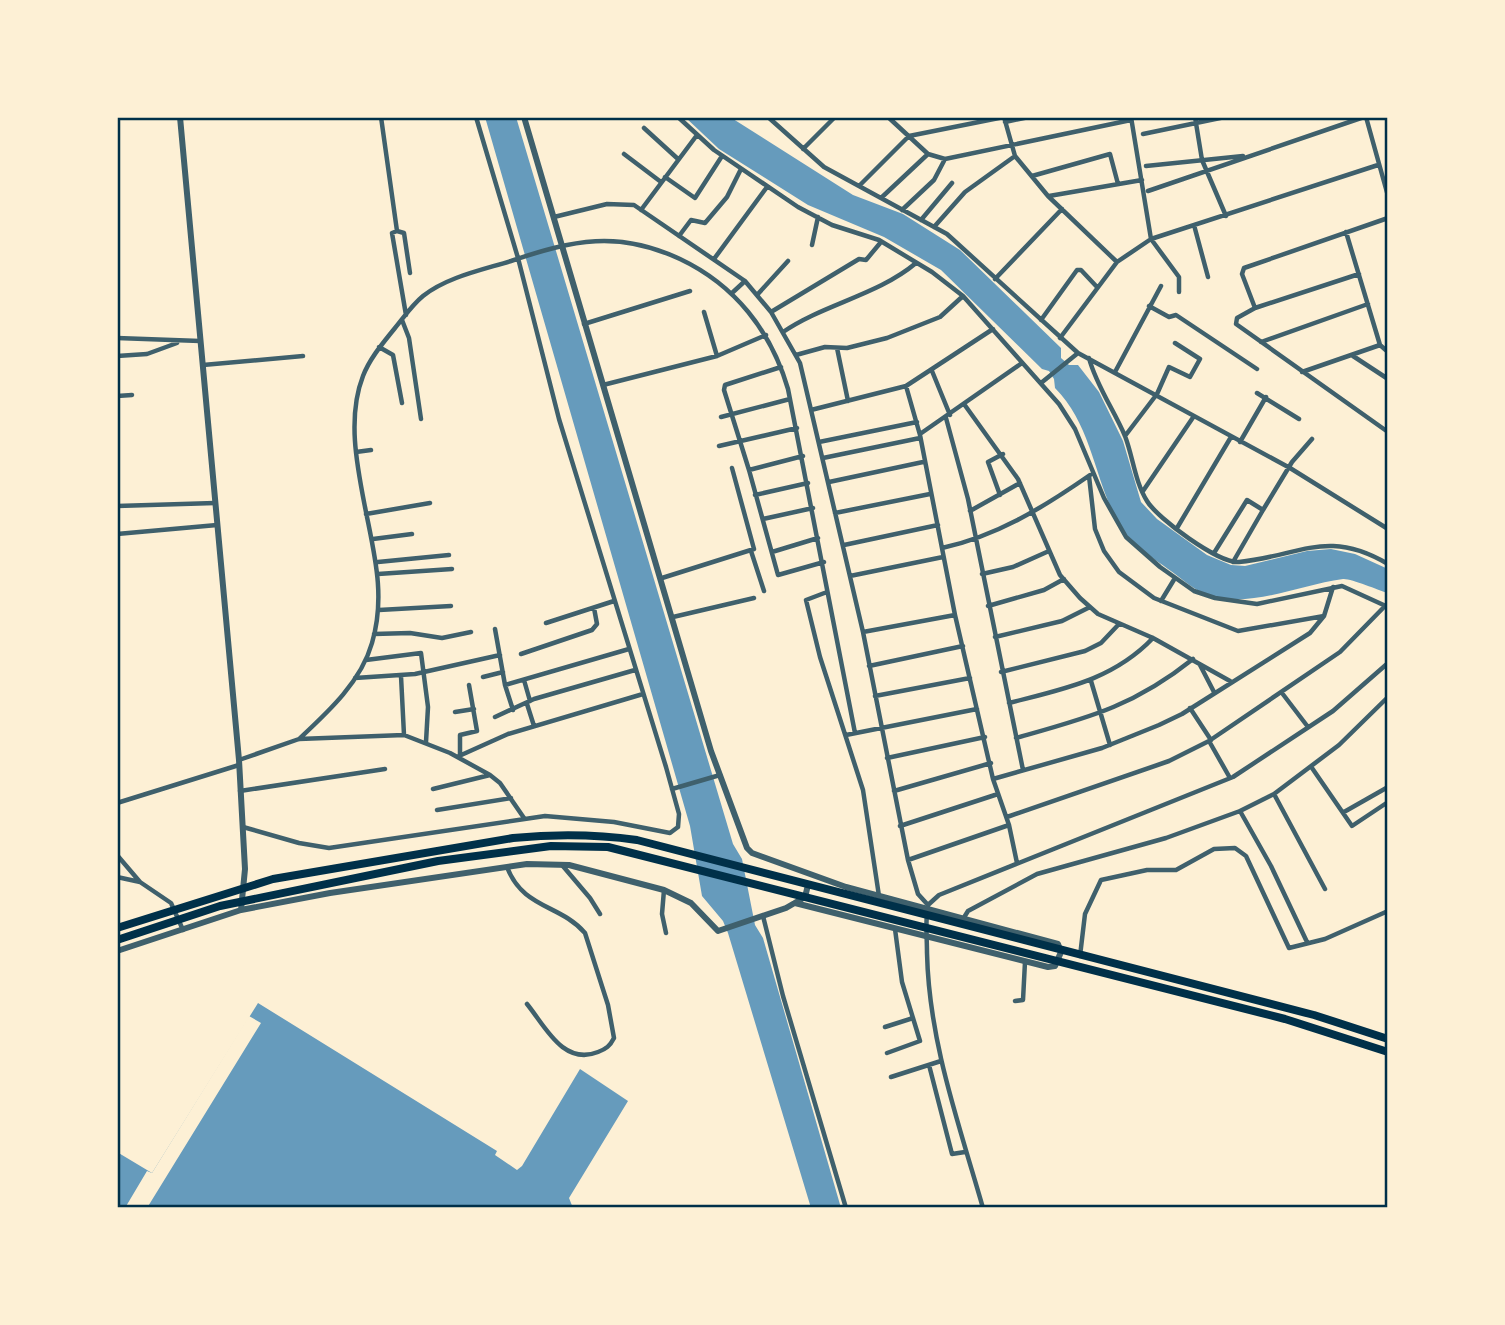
<svg xmlns="http://www.w3.org/2000/svg" width="1505" height="1325" viewBox="0 0 1505 1325" font-family="'Roboto Condensed',sans-serif">
	<style>
		.water { fill: #669bbc }
		.pier { fill: #fdf0d5 }
		.lines { fill: none; stroke-linecap: round; stroke-linejoin: round }
		.minor { stroke: #3f606c; stroke-width: 4.5 }
		.tertiary { stroke: #3f606c; stroke-width: 6 }
		.trunk { stroke: #003049; stroke-width: 8 }
		.neatline { fill: none; stroke: #003049; stroke-width: 2.5 }
	</style>
	<rect width="100%" height="100%" fill="#fdf0d5"/>
	<path class="water" d="M485,117H516L733,844L742,859L755,925L763,938L841,1208H811L728,933L723,921L702,896L690,826Z
		M685,117H730L853,195L903,214L960,250L1061,348V358L1069,365H1078L1099,392L1123,441L1141,502L1157,519L1207,555L1231,565L1245,566L1307,551L1331,549L1355,554L1388,569V593C1378,590 1350,578 1343,579C1299,585 1258,606 1213,597C1197,593 1181,578 1168,569C1155,559 1136,549 1127,536C1094,491 1096,429 1055,388L1054,379L1049,371L1042,369L941,270L884,237L808,205L719,149Z
		M258,1003L497,1151L495,1155L517,1170L522,1166L580,1069L628,1101L569,1198L573,1208H117V1152L152,1173Z"/>
	<path class="pier" d="M249,1016L261,1023L147,1208H125L147,1171L152,1173Z"/>
	<g class="lines">
		<path class="minor" d="M381,117L397,231L392,233L406,315
			M678,117L714,150L798,207L832,225L879,240L932,272L963,296L1059,404L1075,429L1104,498L1126,537L1160,567L1194,591L1215,598L1257,604L1342,586L1388,607
			M768,117L824,167L947,234L1078,353L1290,468L1388,529
			M888,117L928,154
			M1131,117L1151,239L1179,277V292
			M1195,117L1202,160L1226,216
			M1366,117L1388,196
			M1005,122L1029,117
			M644,128L678,159
			M1143,134L1225,117
			M803,149L835,117
			M624,154L661,182
			M1146,166L1243,156
			M1032,176L1110,154L1118,184
			M665,177L695,198L722,156
			M859,186L909,136L1004,117L1015,156L1048,196L1117,262
			M1148,191L1364,117
			M1049,196L1142,180
			M881,198L928,154L945,159L1131,120
			M641,210L697,135
			M902,210L934,180L945,159
			M554,217L607,204L634,205L745,281L771,312L800,363L863,632L908,860L918,894L928,905
			M921,220L952,183
			M1194,225L1208,277
			M934,227L965,192L1015,156
			M397,231L404,233L410,273
			M1346,232L1380,345
			M679,236L691,220L705,223L727,197L741,169
			M812,245L818,217
			M714,259L767,187
			M1359,274L1255,308L1237,318L1236,324L1388,432
			M995,279L1062,209
			M732,293L745,281
			M757,295L788,261
			M1149,306L1169,317L1176,315L1257,369
			M1255,308L1242,274L1244,268L1388,218
			M704,312L717,356
			M771,312L859,259L866,260L881,242
			M402,320L409,338L421,419
			M1041,320L1077,270H1081L1097,287
			M584,324L690,291
			M783,332C824,304 878,295 916,263
			M117,338L200,341
			M1060,338L1117,262L1151,239L1378,165
			M1261,342L1368,304
			M1380,345L1388,352
			M379,347L393,355L402,403
			M837,348L848,401
			M796,355L825,347L847,348L887,338L940,317L963,296
			M117,356L147,354L177,343
			M1353,356L1388,379
			M1089,358C1096,385 1114,410 1125,436C1133,457 1135,482 1147,501C1157,518 1219,564 1239,562C1300,556 1327,528 1388,564
			M203,365L303,356
			M781,367L725,385L724,390L749,470L803,456
			M932,371L950,415
			M1115,372L1161,286
			M1302,372L1380,345
			M1041,383L1078,353
			M603,385L717,356L766,335
			M906,386L920,435L955,615L993,779L1009,825L1017,863
			M1257,393L1299,419
			M117,396L132,395
			M964,404L1018,479L1060,575L1080,598L1098,614L1153,638L1230,681
			M811,410L906,386L993,329
			M721,417L790,399
			M946,418L968,499L1023,770
			M920,434L1022,363
			M1125,436L1157,394L1169,367L1190,377L1200,359L1175,343
			M819,442L917,422
			M1240,442L1266,397
			M719,446L797,428
			M356,452L371,450
			M823,458L920,438
			M749,470L778,575L824,562
			M1089,476L1095,529L1104,551L1119,572L1154,598L1238,631L1324,616
			M829,482L923,462
			M1143,491L1194,416
			M755,495L808,483
			M1000,495L988,462L1003,454
			M117,506L215,503
			M970,511L1020,483
			M835,513L930,494
			M366,514L430,503
			M763,519L813,508
			M1177,528L1231,437
			M117,534L217,525
			M373,539L412,534
			M844,545L938,525
			M942,548C997,536 1044,507 1090,475
			M751,551L764,591
			M772,552L818,538
			M1214,553L1247,500L1263,510L1292,462L1312,439
			M378,562L449,555
			M1233,562L1263,510
			M378,574L452,569
			M982,574L1013,567L1049,551
			M850,576L943,557
			M662,578L754,549L732,468
			M827,592L806,600L820,657L863,790L879,896
			M1161,601L1175,578
			M988,606L1044,590L1064,579
			M379,610L451,606
			M673,617L754,598
			M546,623L614,601
			M495,629L505,685L513,710
			M863,632L955,615
			M374,634L410,633L442,638L471,632
			M995,637L1062,621L1090,607
			M521,654L592,630L597,624L594,608
			M366,660L421,653L428,707L426,742
			M1200,665L1214,692
			M869,666L963,646
			M1001,672L1085,651L1101,643L1119,624
			M401,676L404,735
			M483,677L503,672
			M355,678L415,674L500,655
			M524,680L530,701
			M1091,681L1110,745
			M505,685L629,649
			M1282,693L1308,727
			M875,696L970,678
			M1009,703C1063,689 1113,680 1153,638
			M527,704L534,726
			M1190,708L1211,740
			M455,712L474,709
			M495,717L534,699L635,670
			M846,735L977,709
			M1016,738C1087,718 1133,707 1193,659
			M299,739C328,712 361,682 372,643C386,596 374,553 365,507C357,466 347,417 363,376C370,358 383,343 395,328C404,317 412,305 423,296C447,277 482,270 511,261C573,240 618,230 680,259C735,285 771,331 788,389L855,733
			M1209,741L1230,778
			M459,756L508,734L643,694
			M460,756V735L477,731L469,685
			M887,758L985,737
			M239,760L299,739L404,735L450,753L490,775L500,783L524,818
			M1312,768L1352,826L1388,802
			M993,779L1102,748L1159,725L1182,714L1310,633L1324,616L1333,587
			M433,789L490,775
			M672,789L720,775
			M240,791L385,769
			M894,791L991,763
			M1274,794L1325,889
			M117,803L239,765
			M437,810L511,798
			M1240,811L1271,866L1307,942
			M1344,812L1388,787
			M1007,817L1169,761L1209,741L1340,652L1385,606
			M900,826L998,794
			M243,827L299,843L329,848L545,816L614,822L670,833L678,827L679,814L666,767L559,419L518,258L476,117
			M117,855L140,882L171,903L183,930
			M908,860L1009,825
			M562,865L590,898L600,914
			M507,867C523,909 560,904 585,933L608,1005L614,1038C610,1046 606,1049 598,1052C563,1066 545,1026 527,1004
			M117,877L140,882
			M664,890L662,914L666,933
			M763,916L783,996L846,1208
			M963,919L968,911L1037,874L1166,838L1240,811L1274,794L1339,745L1388,697
			M1080,956L1085,914L1101,880L1147,870H1176L1214,849L1235,848L1246,856L1289,948L1325,939L1388,911
			M1015,1001L1023,1000L1025,962
			M885,1027L913,1018
			M887,1053L920,1041L902,982L895,929
			M929,1065L952,1154L965,1152
			M891,1077L941,1061
			M983,1208C959,1124 929,1042 927,953C927,937 925,921 928,905L939,895L1233,777L1333,711L1388,663"/>
		<path class="tertiary" d="M180,117L239,760L245,869L241,910
			M524,117L711,751L747,848L752,853L846,887L1058,944L1061,952L1055,966L1048,967L795,903
			M117,951L241,910L330,893L527,864L569,865L664,890L691,903L718,931L786,908L805,897L808,885"/>
		<path class="trunk" d="M117,928L273,879L513,838C555,834 594,834 637,840L1314,1015L1388,1039
			M117,940L220,906L438,861L551,846L608,847L1285,1019L1388,1052"/>
	</g>
	<rect width="1505" height="1325" fill="none" stroke="#fdf0d5" stroke-width="238"/>
	<rect x="119" y="119" width="1267" height="1087" class="neatline"/>
</svg>
